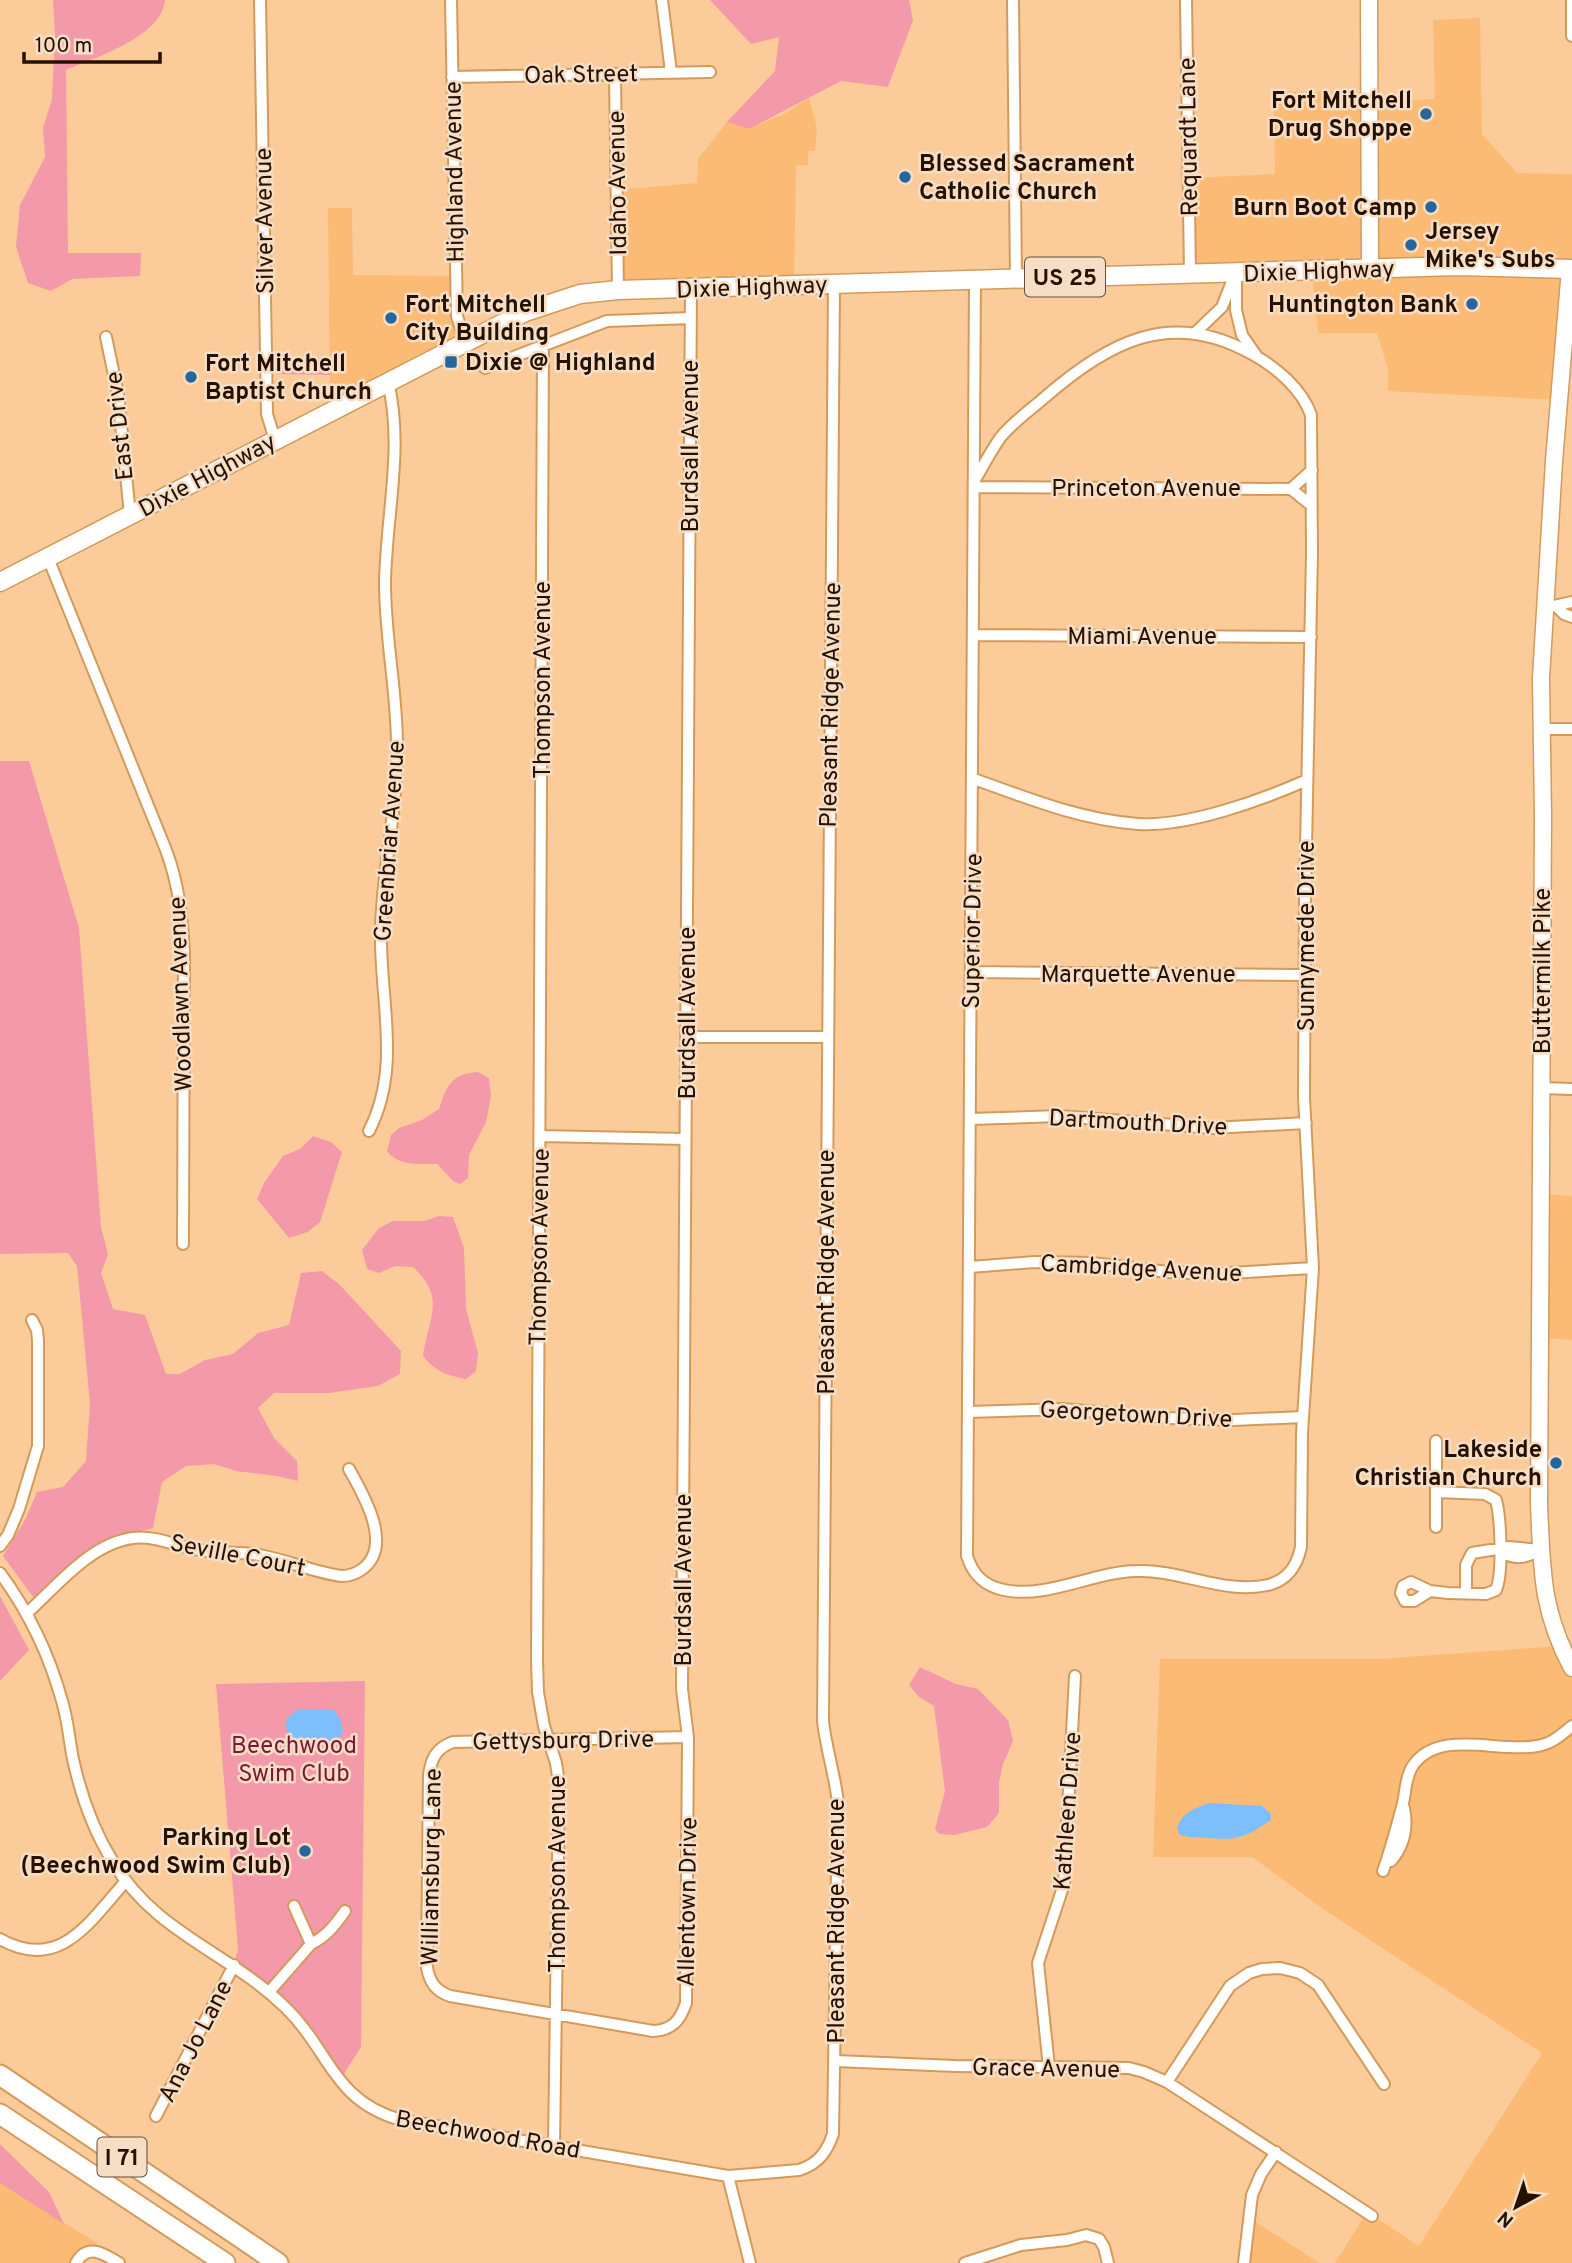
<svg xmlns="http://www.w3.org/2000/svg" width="1572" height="2263" viewBox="0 0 1572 2263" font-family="Overpass,sans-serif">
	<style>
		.built { fill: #fbbb74 }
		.green { fill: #f499aa }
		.water { fill: #7dbffd }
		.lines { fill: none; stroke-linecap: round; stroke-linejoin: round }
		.minor-casing { stroke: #d39a5b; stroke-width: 14 }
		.secondary-casing { stroke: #d39a5b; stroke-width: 19 }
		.primary-casing { stroke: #d39a5b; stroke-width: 21 }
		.motorway-casing { stroke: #d39a5b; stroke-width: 23 }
		.minor { stroke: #fff; stroke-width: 10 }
		.secondary { stroke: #fff; stroke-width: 16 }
		.primary { stroke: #fff; stroke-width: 18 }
		.motorway { stroke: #fff; stroke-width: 19 }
		.poi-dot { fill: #26669c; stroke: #f6dec6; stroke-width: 2.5 }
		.labels { text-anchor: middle; stroke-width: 5; stroke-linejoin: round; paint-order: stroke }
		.shield { fill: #f6dec6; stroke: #644e3b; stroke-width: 2 }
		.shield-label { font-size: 23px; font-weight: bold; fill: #261100 }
		.street-label { font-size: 24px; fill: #261100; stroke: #f6dec6 }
		.poi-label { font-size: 24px; font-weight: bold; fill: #261100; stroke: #f6dec6; text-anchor: end }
		.park-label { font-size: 24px; fill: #7c1737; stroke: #f6dec6 }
	</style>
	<rect width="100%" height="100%" fill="#fbcc9a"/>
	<path class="built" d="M1480,18L1482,134L1517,173L1572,174V269L1559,400L1388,391V369L1377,333H1318L1312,271L1190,274L1189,178L1275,174L1274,91L1370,93V102L1435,99L1433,20Z
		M809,98L817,128L815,151H808V165H796L794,286L618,290L617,190L697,183L698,159L727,122L749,129L786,113Z
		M328,208H352L353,275L456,276L465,342L330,412Z
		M1541,1194L1572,1196V1340L1541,1338Z
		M1560,1646L1572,1668V2263H1335L1367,2212L1419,2246L1542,2053L1326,1911L1252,1857H1153L1160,1659H1379Z
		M0,2183L97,2243L96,2251L76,2263H0Z
		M1249,2218L1320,2263H1244Z"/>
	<path class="green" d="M53,0H165C162,37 96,57 66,70L68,253H141L140,276L72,279L51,291L28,283L16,247L20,205L45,157L43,128L52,99L55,36Z
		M710,0H909L913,20L888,87L841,81L749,129L727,122L775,71L779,37L751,44Z
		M277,358H337L338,362H332L330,375L278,374Z
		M0,761H29L79,928L101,1227L108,1254L101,1273L113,1309L145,1315L166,1374H180L205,1360L233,1354L258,1333L289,1325L301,1273L322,1271L340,1285L401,1351L400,1374L378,1386L329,1393H274L258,1408L274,1438L297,1461L298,1481L277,1476L236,1471L214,1464L186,1466L162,1482L153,1528L117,1537L93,1547L34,1598L3,1556L25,1520L37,1492L63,1487L86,1461L90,1403L77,1266L68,1253L0,1254Z
		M478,1072L489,1078L491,1097L486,1122L469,1155L468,1178L460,1184L453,1181L437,1164C419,1164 398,1166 387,1151L391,1135L399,1128L422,1120L439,1109C447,1085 451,1074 478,1072Z
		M313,1136L331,1142L342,1152L320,1222L308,1232L289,1238L257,1199L264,1183L283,1156L300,1149Z
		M439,1216L453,1217L464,1248L466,1309L478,1353L476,1371L466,1379C446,1375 436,1372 423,1356C428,1318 447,1298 413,1267L395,1266L379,1273L367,1269L362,1250L379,1228L393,1221H424Z
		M0,1596L29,1650L0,1681Z
		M920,1667L956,1684L978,1689L1008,1720L1013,1741L1003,1764L999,1783V1813L987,1827L954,1835L939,1834L935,1829L945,1791L934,1706L919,1697L909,1685Z
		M365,1681L361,2047L340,2080L298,2021L234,1965L238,1949L216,1684Z
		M0,2144L49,2192L64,2224L0,2183Z"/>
	<path class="water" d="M298,1709L333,1710L340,1718L343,1733L332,1744H297L287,1734L286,1720Z
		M1209,1803L1262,1806L1270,1813L1271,1820C1246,1837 1237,1841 1208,1838C1198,1837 1190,1838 1180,1835L1177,1828C1181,1813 1195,1808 1209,1803Z"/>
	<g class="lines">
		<g class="minor-casing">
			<path id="minor" d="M260,0L267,414L275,440
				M451,0L457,316L465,342
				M662,0L671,72
				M1013,0L1016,278
				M1186,0L1190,274
				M1572,0V36
				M615,76L618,290
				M452,77L710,72
				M1236,273V310L1242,335L1256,355
				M1195,333L1222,307L1233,279
				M106,337L118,394L130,515
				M543,345L537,1661L538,1692L544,1726L556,1763L559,1783L554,2146
				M485,368L607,321L691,318
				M975,480C983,466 991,451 1000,438C1012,423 1029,411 1044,398C1108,342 1171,308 1252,354C1276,367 1302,389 1311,415L1312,553L1305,896L1304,1098L1313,1268L1302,1433L1301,1547C1297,1566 1288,1580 1268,1585C1225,1595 1179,1569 1136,1571C1093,1572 1047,1599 1004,1590C984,1586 973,1575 967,1556L975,280
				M975,487L1291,489L1311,505
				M1291,489L1312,470
				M48,558L166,850C179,885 182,916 184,953L183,1244
				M1557,607L1564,614L1572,617
				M1545,608L1572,602
				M974,635L1311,637
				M1541,729H1572
				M974,779C1027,798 1081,820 1138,824C1188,827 1262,800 1307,780
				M971,972L1305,975
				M687,1037H828
				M1542,1088L1572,1089
				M970,1119L1059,1116L1212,1128L1306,1123
				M369,1131C400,1070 382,1009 381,943C380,879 397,817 397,752C398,696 385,640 385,583C386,516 404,447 388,382
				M540,1136L685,1139
				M970,1267L1034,1262L1092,1263L1168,1272L1214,1274L1313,1268
				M968,1412L1062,1409L1169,1418L1234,1420L1303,1417
				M1436,1441V1527
				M0,1546L8,1535L19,1509L38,1446V1340L37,1330L32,1320
				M1499,1550C1514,1561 1525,1558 1541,1550
				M0,1573C29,1612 49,1654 62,1701C68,1720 69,1740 73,1759C81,1796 93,1830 113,1862C156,1934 229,1952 286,2008C330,2051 333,2101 401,2120L728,2176L750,2263
				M1430,1591L1414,1601H1405L1401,1593L1403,1586L1411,1582L1430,1591L1448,1593L1486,1594L1496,1590C1503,1574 1501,1519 1496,1500L1485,1494L1436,1492
				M1466,1593V1565L1472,1553L1509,1547L1541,1550
				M27,1613C57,1586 91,1543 133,1538C158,1535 182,1549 206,1551C225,1554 245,1551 264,1556C290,1561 316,1573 342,1576C349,1576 355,1574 361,1570C395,1547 363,1494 349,1469
				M688,1737L453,1742C436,1748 431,1759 429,1775L427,1968C430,1983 436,1991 450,1996L653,2031C672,2030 680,2021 686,2003L688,1737L682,1689L691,289
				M1391,1861C1404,1846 1408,1828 1404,1808
				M1383,1871C1391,1849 1397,1826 1403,1803C1406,1790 1405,1779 1412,1767C1439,1725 1506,1757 1545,1744C1556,1741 1564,1732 1572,1726
				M0,1939C60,1973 90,1921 126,1881
				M311,1944C327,1936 335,1925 345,1911
				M269,1992L311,1944L294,1906
				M836,2061L955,2066L1129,2068L1144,2072L1167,2082L1372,2216
				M1049,2067L1038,1963L1064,1884L1075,1676
				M1167,2082L1230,1986L1249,1973L1262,1969L1280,1968L1300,1973L1318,1985L1384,2084
				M156,2116L234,1965
				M728,2176L799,2170C818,2164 827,2152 833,2134L838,1803C835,1775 826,1749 823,1721L834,284
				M76,2263C87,2243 103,2253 119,2263
				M965,2263L1021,2245L1067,2240L1086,2235L1099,2239L1104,2247L1108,2263
				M1244,2263L1252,2195L1261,2174L1276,2152"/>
		</g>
		<g class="secondary-casing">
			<path id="secondary" d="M1369,0L1370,269
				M1570,269L1554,461L1541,678L1543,817L1539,1505C1542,1570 1541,1610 1572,1668"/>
		</g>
		<g class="primary-casing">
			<path id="primary" d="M0,582L525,312L580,294L618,290L1458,266L1572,269"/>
		</g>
		<g class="motorway-casing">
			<path id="motorway" d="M0,2075L278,2263
				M0,2114L225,2263"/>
		</g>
		<use href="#minor" class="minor"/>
		<use href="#secondary" class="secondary"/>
		<use href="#primary" class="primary"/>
		<use href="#motorway" class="motorway"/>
	</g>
	<g class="poi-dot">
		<circle cx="1426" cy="114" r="7"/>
		<circle cx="905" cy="177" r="7"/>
		<circle cx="1431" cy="207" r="7"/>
		<circle cx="1411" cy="245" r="7"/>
		<circle cx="1472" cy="304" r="7"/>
		<circle cx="391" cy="318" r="7"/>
		<rect x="444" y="355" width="14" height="14" rx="3.5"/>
		<circle cx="191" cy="377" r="7"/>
		<circle cx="1556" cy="1463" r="7"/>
		<circle cx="305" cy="1851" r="7"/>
	</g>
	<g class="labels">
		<g class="shield">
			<rect x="1025" y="257.5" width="80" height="39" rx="5"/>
			<rect x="97.5" y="2137.5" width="49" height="39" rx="5"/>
		</g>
		<g class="shield-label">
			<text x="1065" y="285">US 25</text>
			<text x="122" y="2165">I 71</text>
		</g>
		<g class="street-label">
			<text transform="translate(581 74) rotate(-1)" y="8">Oak Street</text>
			<text transform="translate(1188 137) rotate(-91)" y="8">Requardt Lane</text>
			<text transform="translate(454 172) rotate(-91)" y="8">Highland Avenue</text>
			<text transform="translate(617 183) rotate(-91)" y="8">Idaho Avenue</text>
			<text transform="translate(264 221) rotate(-91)" y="8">Silver Avenue</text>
			<text transform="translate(1319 271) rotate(-2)" y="8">Dixie Highway</text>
			<text transform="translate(752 287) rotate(-2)" y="8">Dixie Highway</text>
			<text transform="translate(119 426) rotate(-96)" y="8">East Drive</text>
			<text transform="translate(690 446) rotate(-90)" y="8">Burdsall Avenue</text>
			<text transform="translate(207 475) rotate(-28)" y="8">Dixie Highway</text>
			<text x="1146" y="496">Princeton Avenue</text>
			<text x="1142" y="644">Miami Avenue</text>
			<text transform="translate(542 680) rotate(-90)" y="8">Thompson Avenue</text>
			<text transform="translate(830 705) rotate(-89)" y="8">Pleasant Ridge Avenue</text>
			<text transform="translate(389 841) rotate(-86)" y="8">Greenbriar Avenue</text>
			<text transform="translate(972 931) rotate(-89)" y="8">Superior Drive</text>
			<text transform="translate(1306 936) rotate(-90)" y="8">Sunnymede Drive</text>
			<text transform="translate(1542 971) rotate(-90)" y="8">Buttermilk Pike</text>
			<text x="1138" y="982">Marquette Avenue</text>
			<text transform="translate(180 994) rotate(-92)" y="8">Woodlawn Avenue</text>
			<text transform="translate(687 1013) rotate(-90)" y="8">Burdsall Avenue</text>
			<text transform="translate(1138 1122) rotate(3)" y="8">Dartmouth Drive</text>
			<text transform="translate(539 1247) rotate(-89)" y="8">Thompson Avenue</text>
			<text transform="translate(1141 1268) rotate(3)" y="8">Cambridge Avenue</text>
			<text transform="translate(826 1272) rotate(-90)" y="8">Pleasant Ridge Avenue</text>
			<text transform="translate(1136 1414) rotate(3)" y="8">Georgetown Drive</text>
			<text transform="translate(238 1555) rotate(11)" y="8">Seville Court</text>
			<text transform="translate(683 1580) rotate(-90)" y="8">Burdsall Avenue</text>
			<text transform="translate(563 1740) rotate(-1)" y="8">Gettysburg Drive</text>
			<text transform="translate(1067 1811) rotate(-86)" y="8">Kathleen Drive</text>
			<text transform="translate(431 1867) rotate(-89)" y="8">Williamsburg Lane</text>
			<text transform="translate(557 1874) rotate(-90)" y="8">Thompson Avenue</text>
			<text transform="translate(687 1902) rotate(-89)" y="8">Allentown Drive</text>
			<text transform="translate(836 1921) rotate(-90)" y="8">Pleasant Ridge Avenue</text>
			<text transform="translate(195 2041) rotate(-63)" y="8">Ana Jo Lane</text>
			<text transform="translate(1046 2068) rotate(1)" y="8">Grace Avenue</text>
			<text transform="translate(488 2134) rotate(10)" y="8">Beechwood Road</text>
		</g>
		<g class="poi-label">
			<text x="1412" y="108">Fort Mitchell<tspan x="1412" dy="28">Drug Shoppe</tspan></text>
			<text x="919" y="171" text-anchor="start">Blessed Sacrament<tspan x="919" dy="28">Catholic Church</tspan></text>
			<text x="1417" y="215">Burn Boot Camp</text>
			<text x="1425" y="239" text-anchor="start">Jersey<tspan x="1425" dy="28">Mike's Subs</tspan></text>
			<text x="405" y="312" text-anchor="start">Fort Mitchell<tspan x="405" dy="28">City Building</tspan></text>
			<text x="1458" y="312">Huntington Bank</text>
			<text x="465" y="370" text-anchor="start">Dixie @ Highland</text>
			<text x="205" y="371" text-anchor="start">Fort Mitchell<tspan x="205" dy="28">Baptist Church</tspan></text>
			<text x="1542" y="1457">Lakeside<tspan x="1542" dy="28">Christian Church</tspan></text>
			<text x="291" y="1845">Parking Lot<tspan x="291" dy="28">(Beechwood Swim Club)</tspan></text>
		</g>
		<g class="park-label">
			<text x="294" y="1753">Beechwood<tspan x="294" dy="28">Swim Club</tspan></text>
		</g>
	</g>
	<g transform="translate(1516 2207) rotate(220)" stroke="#f6dec6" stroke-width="5" paint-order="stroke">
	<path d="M0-5L12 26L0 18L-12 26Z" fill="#261100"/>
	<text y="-10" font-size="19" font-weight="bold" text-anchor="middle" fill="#261100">N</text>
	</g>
	<path d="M24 52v10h136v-10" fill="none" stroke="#261100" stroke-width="3.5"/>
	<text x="35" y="52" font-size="21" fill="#261100" stroke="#f6dec6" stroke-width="5" paint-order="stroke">100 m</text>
</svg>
